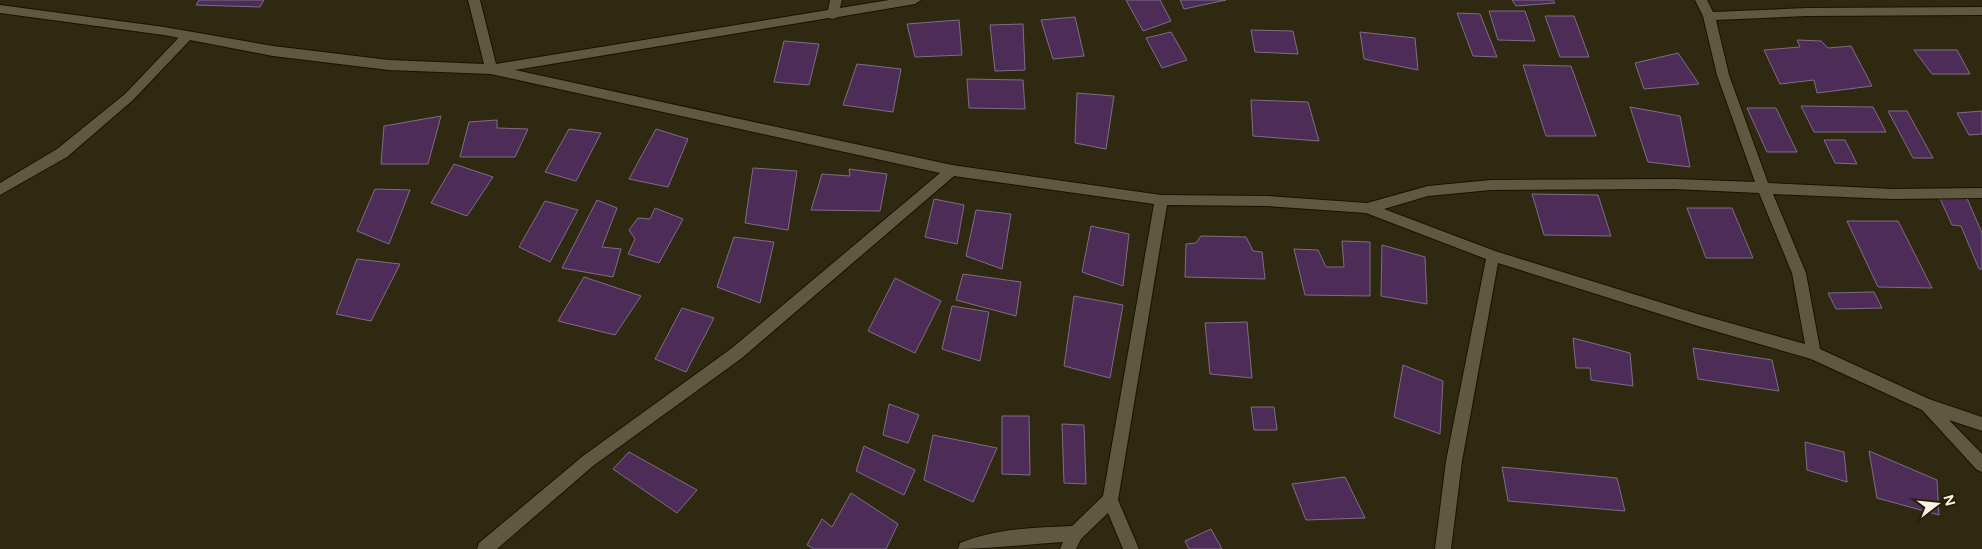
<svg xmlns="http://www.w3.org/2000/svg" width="1982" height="549" viewBox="0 0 1982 549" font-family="Figtree,sans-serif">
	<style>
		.building { fill: #4d2d57; stroke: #7d6d83 }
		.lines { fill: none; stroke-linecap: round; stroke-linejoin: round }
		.service-casing { stroke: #181200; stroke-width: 2 }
		.minor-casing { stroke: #181200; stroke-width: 2 }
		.service { fill: #605840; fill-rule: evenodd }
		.minor { fill: #605840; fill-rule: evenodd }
	</style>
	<rect width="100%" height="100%" fill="#302912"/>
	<path class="building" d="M199,0H264L260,7L196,5Z
		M1126,0H1160L1171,21L1143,31Z
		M1180,0H1226L1184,9Z
		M1512,0H1553L1555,3L1516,6Z
		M1489,11H1525L1535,41L1498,40Z
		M1457,13L1480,14L1497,57L1473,56Z
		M1545,16H1574L1589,57H1560Z
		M1075,17L1084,56L1053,59L1041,20Z
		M959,20L962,55L915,57L907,24Z
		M1023,24L1025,70L995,71L990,25Z
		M1251,30L1293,31L1298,54L1255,52Z
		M1171,32L1187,60L1162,68L1146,38Z
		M1360,32L1415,38L1418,70L1364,59Z
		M1797,40L1821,41L1828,48L1851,46L1872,86L1817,93L1814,80L1780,84L1764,50L1800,47Z
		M784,41L819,44L809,85L774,82Z
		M1914,50H1957L1970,74H1932Z
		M1678,53L1699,84L1644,89L1635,63Z
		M857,64L901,69L893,112L843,105Z
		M1523,65L1571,66L1596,136H1546Z
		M967,79L1023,80L1025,109L969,108Z
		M1077,93L1114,96L1106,149L1075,143Z
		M1251,100L1308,102L1319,141L1253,136Z
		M1801,106L1873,107L1886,132H1814Z
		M1630,107L1680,116L1690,167L1648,162Z
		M1747,108H1776L1797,152H1767Z
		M1888,111H1907L1933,158H1913Z
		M1982,111V134L1969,135L1957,113Z
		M441,116L428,164H381L384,126Z
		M497,120V128L528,129L515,157H460L469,122Z
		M569,129L601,133L576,181L545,172Z
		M656,129L688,139L668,187L629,179Z
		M1824,140H1845L1857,164L1835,163Z
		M454,164L493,177L467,216L431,203Z
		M753,168L797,171L788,230L745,223Z
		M849,169L887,174L880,211L811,210L822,174L850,176Z
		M375,189L410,190L389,244L357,231Z
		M1532,194L1598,195L1611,236L1544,235Z
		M1938,194L1966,196L1982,233V269H1979L1961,226L1952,225Z
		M934,199L964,205L957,244L925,237Z
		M597,200L617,208L602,247L621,249L613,277L562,268Z
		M545,201L578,210L550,262L519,247Z
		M655,208L683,219L659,263L628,254L635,239L629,230L638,218L650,219Z
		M1687,208H1732L1753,258H1706Z
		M976,210L1011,214L1002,269L966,256Z
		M1847,221H1898L1932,288L1878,287Z
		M1091,226L1129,234L1123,286L1082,272Z
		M1201,236L1246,237L1253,251L1262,252L1265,279L1185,277L1186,244L1196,243Z
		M734,237L774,242L760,303L717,287Z
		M1342,241L1370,242V296L1305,295L1294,249L1318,250L1326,267H1344Z
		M1382,245L1425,257L1427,304L1381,296Z
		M357,259L400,264L371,321L336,314Z
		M963,274L1021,282L1016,316L956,300Z
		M584,277L641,296L615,335L558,321Z
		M895,278L941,301L915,353L868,331Z
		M1874,292L1882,308L1836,309L1828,293Z
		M1074,296L1123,305L1110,378L1064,366Z
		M952,306L989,312L980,361L942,349Z
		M682,308L714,318L686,372L655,359Z
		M1247,322L1252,378L1210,374L1205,323Z
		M1573,338L1630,353L1633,386L1591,380L1590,368H1576Z
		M1693,348L1772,360L1779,391L1698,379Z
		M1403,365L1443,381L1440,434L1394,417Z
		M889,404L919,415L908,443L883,435Z
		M1251,407H1274L1277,430H1254Z
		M1002,416H1029L1030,475L1002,474Z
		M1062,424L1084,425L1086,484L1064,483Z
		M933,435L997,448L973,502L924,480Z
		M1805,442L1844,452L1847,482L1807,470Z
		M864,446L915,470L904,495L856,471Z
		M1869,451L1937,480L1939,515L1877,498Z
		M629,452L697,490L677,513L613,469Z
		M1502,467L1617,478L1625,511L1508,501Z
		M1345,477L1365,518L1306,520L1292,484Z
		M851,493L898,524L886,549H814L807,545L822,519L832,527Z
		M1211,529L1222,549H1189L1185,541Z"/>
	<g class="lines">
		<g class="service-casing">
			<path id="service" d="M187,32L193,36L191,39L133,100L67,157L0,195V183L57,149L125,94L183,33Z"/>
		</g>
		<g class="minor-casing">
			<path id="minor" d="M468,0H480L496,64L828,10L830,0H842L840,8L889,0H921L915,4L838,17L833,19L829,18L515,70L952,165L1161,195L1268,196L1367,203L1428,186L1491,180L1674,179L1755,182L1717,75L1703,16L1695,0H1707L1713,12L1807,8L1982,7V15L1807,16L1716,20L1729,75L1768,183L1892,189L1982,188V198L1892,199L1773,194L1806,273L1820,349L1929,399L1982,417V431L1949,420L1982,454V472L1977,470L1922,410L1811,359L1701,327L1498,263L1462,461L1451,549H1435L1446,461L1486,259L1366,213L1268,206L1167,205L1118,500L1139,549H1123L1108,513L1081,539L1076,549H1060L1063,542C1028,544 993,549 958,549L960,543C997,528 1033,528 1072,526L1103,496L1154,204L954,176L742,358L593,466L497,549H477L479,543L583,456L732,348L940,173L491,74L389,70L273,56L164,35L0,13V5L164,27L273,46L389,60L484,64ZM1674,189L1759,193L1792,273L1805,344L1701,315L1495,251L1384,209L1428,196L1491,190Z"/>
		</g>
		<use href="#service" class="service"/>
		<use href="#minor" class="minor"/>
	</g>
	<g transform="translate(1937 504) rotate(74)" stroke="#272008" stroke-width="4" paint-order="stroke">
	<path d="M0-4L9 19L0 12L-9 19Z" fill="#f8f3e5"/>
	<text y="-8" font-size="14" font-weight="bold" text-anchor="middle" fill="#f8f3e5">N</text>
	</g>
</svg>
